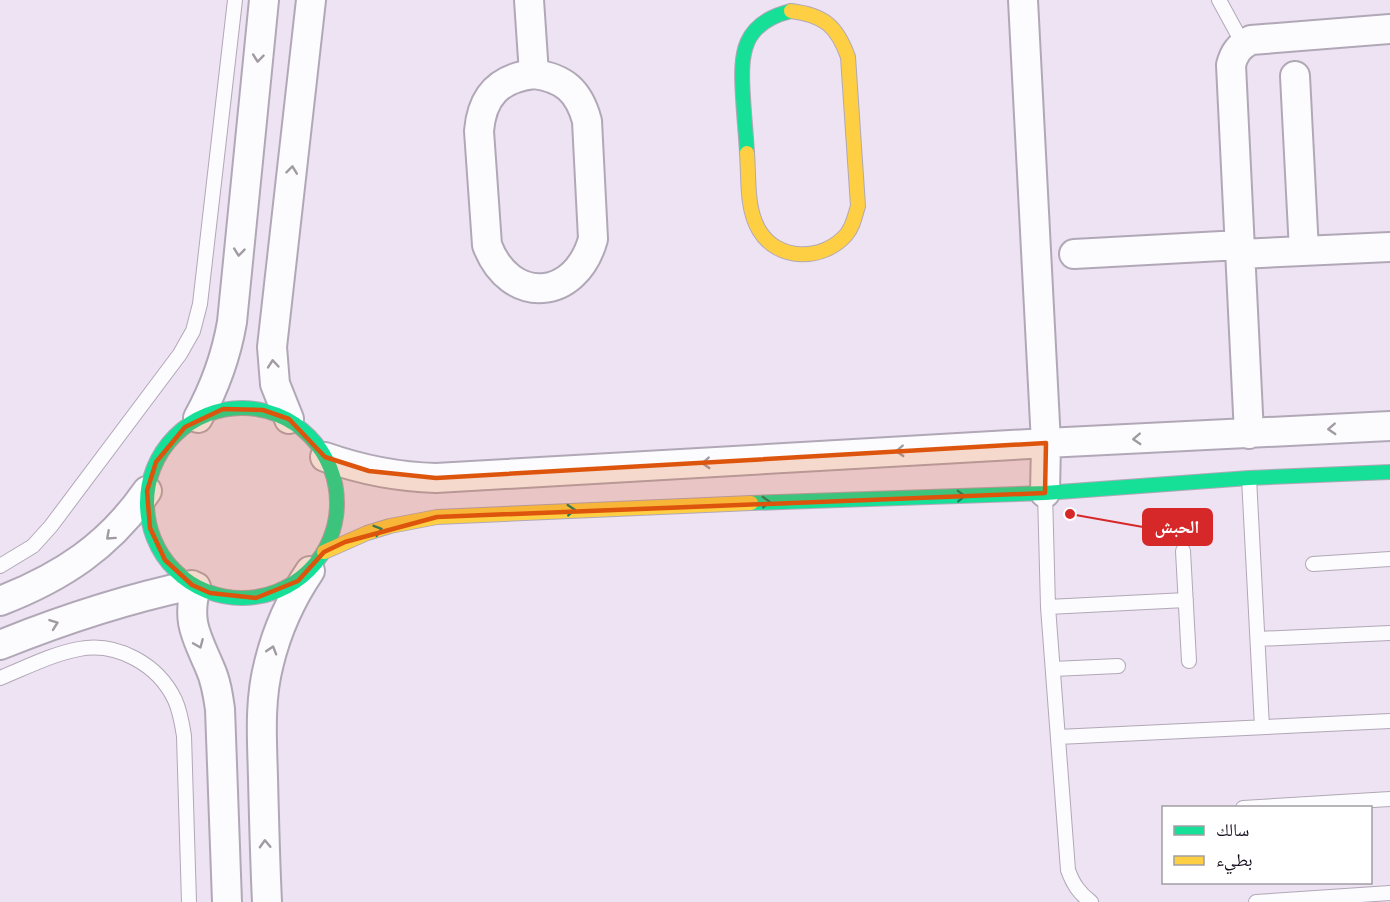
<svg xmlns="http://www.w3.org/2000/svg" width="1390" height="902" viewBox="0 0 1390 902" font-family="Raleway,'Noto Naskh Arabic',sans-serif">
	<style>
		.lines { fill: none; stroke-linecap: round; stroke-linejoin: round }
		.lane-casing { stroke: #b1a8b7; stroke-width: 16 }
		.street-casing { stroke: #b1a8b7; stroke-width: 32 }
		.fast-casing { stroke: #b1a8b7; stroke-width: 16 }
		.slow-casing { stroke: #b1a8b7; stroke-width: 16 }
		.lane { stroke: #fcfbfd; stroke-width: 14 }
		.street { stroke: #fcfbfd; stroke-width: 28 }
		.fast { stroke: #16e098; stroke-width: 14 }
		.slow { stroke: #ffcf43; stroke-width: 14 }
		.oneway { stroke: #a09ba3 }
		.oneway2 { stroke: #168160 }
		.marked { fill: #dd550d; fill-opacity: 0.2; stroke: #dd550d; stroke-width: 4.5; stroke-linejoin: round }
		.leader { fill: none; stroke: #d62828; stroke-width: 2 }
		.callout-dot { fill: #d62828; stroke: #fff; stroke-width: 2 }
		.callout { fill: #d62828; stroke: #d62828; stroke-width: 2 }
		.callout-label { font-size: 18px; text-anchor: middle; font-weight: bold; fill: #fff }
	</style>
	<rect width="100%" height="100%" fill="#ede3f3"/>
	<g class="lines">
		<g class="lane-casing">
			<path id="lane" d="M1219,0L1243,44
				M1249,478L1262,727
				M1045,493L1048,607L1068,870C1073,884 1079,893 1091,902
				M1183,551L1189,661
				M1313,564L1390,559
				M0,566L33,546L51,526L180,354L193,331L200,304L235,0
				M1048,607L1186,600
				M1258,639L1390,633
				M1053,669L1118,666
				M0,678C25,668 52,654 79,649C117,642 158,664 175,700C180,711 182,723 184,736L189,902
				M1058,737L1390,721
				M1243,808L1390,799
				M1256,902L1390,893"/>
		</g>
		<g class="street-casing">
			<path id="street" d="M529,0L534,74
				M1023,0L1046,443L1045,493
				M534,74C564,78 579,91 587,121L593,239C576,301 510,306 487,245L479,131C482,96 499,78 534,74Z
				M1295,76L1304,251
				M1074,254L1240,245
				M1240,254L1390,247
				M198,418C215,387 226,357 232,322L264,0
				M289,419L275,384L272,347L311,0
				M1249,434L1231,65C1234,53 1239,46 1251,40L1390,29
				M325,457C362,470 397,477 436,478L1046,443L1390,426
				M196,587C186,622 197,637 210,668C216,681 218,695 220,709L227,902
				M0,601C62,577 109,546 147,491
				M0,645C62,620 126,599 192,585
				M267,902C265,861 264,819 263,778C262,739 259,701 269,663C277,630 291,599 310,571"/>
		</g>
		<g class="fast-casing">
			<path id="fast" d="M747,153C746,134 744,116 743,97C740,53 742,23 791,11
				M147 503a95 95 0 1 1 190 0a95 95 0 1 1-190 0Z
				M751,503L1045,493L1249,478L1390,472"/>
		</g>
		<g class="slow-casing">
			<path id="slow" d="M747,153C749,178 746,208 759,230C777,261 822,262 846,235C853,227 855,216 858,206L848,57C837,26 824,15 791,11
				M324,552L367,533L390,526L437,517L751,503"/>
		</g>
		<use href="#lane" class="lane"/>
		<use href="#street" class="street"/>
		<use href="#fast" class="fast"/>
		<use href="#slow" class="slow"/>
	</g>
	<defs><path id="oneway-chevron" d="M-2-3.5L2.5 0L-2 3.5" fill="none" stroke-width="1.6" stroke-linecap="round" stroke-linejoin="round" transform="scale(1.5)"/></defs>
	<g class="oneway">
		<use href="#oneway-chevron" transform="translate(258 58) rotate(96)"/>
		<use href="#oneway-chevron" transform="translate(292 170) rotate(-83)"/>
		<use href="#oneway-chevron" transform="translate(239 252) rotate(96)"/>
		<use href="#oneway-chevron" transform="translate(273 364) rotate(-95)"/>
		<use href="#oneway-chevron" transform="translate(1332 429) rotate(177)"/>
		<use href="#oneway-chevron" transform="translate(1137 439) rotate(177)"/>
		<use href="#oneway-chevron" transform="translate(900 451) rotate(177)"/>
		<use href="#oneway-chevron" transform="translate(706 463) rotate(177)"/>
		<use href="#oneway-chevron" transform="translate(110 536) rotate(138)"/>
		<use href="#oneway-chevron" transform="translate(54 624) rotate(-20)"/>
		<use href="#oneway-chevron" transform="translate(199 644) rotate(67)"/>
		<use href="#oneway-chevron" transform="translate(272 650) rotate(-73)"/>
		<use href="#oneway-chevron" transform="translate(265 844) rotate(-92)"/>
	</g>
	<g class="oneway2">
		<use href="#oneway-chevron" transform="translate(961 496) rotate(-2)"/>
		<use href="#oneway-chevron" transform="translate(766 502) rotate(-2)"/>
		<use href="#oneway-chevron" transform="translate(571 510) rotate(-3)"/>
		<use href="#oneway-chevron" transform="translate(378 530) rotate(-17)"/>
	</g>
	<path class="marked" d="M223,409L263,410L289,419L325,457L369,471L436,478L1046,443L1045,493L437,517L345,542L324,552L298,581L256,598L210,593L192,585L165,560L150,528L147,491L156,462L185,427Z"/>
	<path class="leader" d="M1070 514L1143 527"/>
	<circle class="callout-dot" cx="1070" cy="514" r="6"/>
	<rect class="callout" x="1143" y="509" width="69" height="36" rx="6"/>
	<g class="callout-label">
		<text x="1177" y="533">الحبش</text>
	</g>
	<rect x="1162" y="806" width="210" height="78" fill="#ffffff" stroke="#a19ea4" stroke-width="1.5"/>
	<rect x="1174" y="826" width="30" height="9" fill="#16e098" stroke="#a19ea4" stroke-width="1.5"/>
	<text x="1216" y="836" font-size="18" fill="#150c1b">سالك</text>
	<rect x="1174" y="856" width="30" height="9" fill="#ffcf43" stroke="#a19ea4" stroke-width="1.5"/>
	<text x="1216" y="866" font-size="18" fill="#150c1b">بطيء</text>
</svg>
